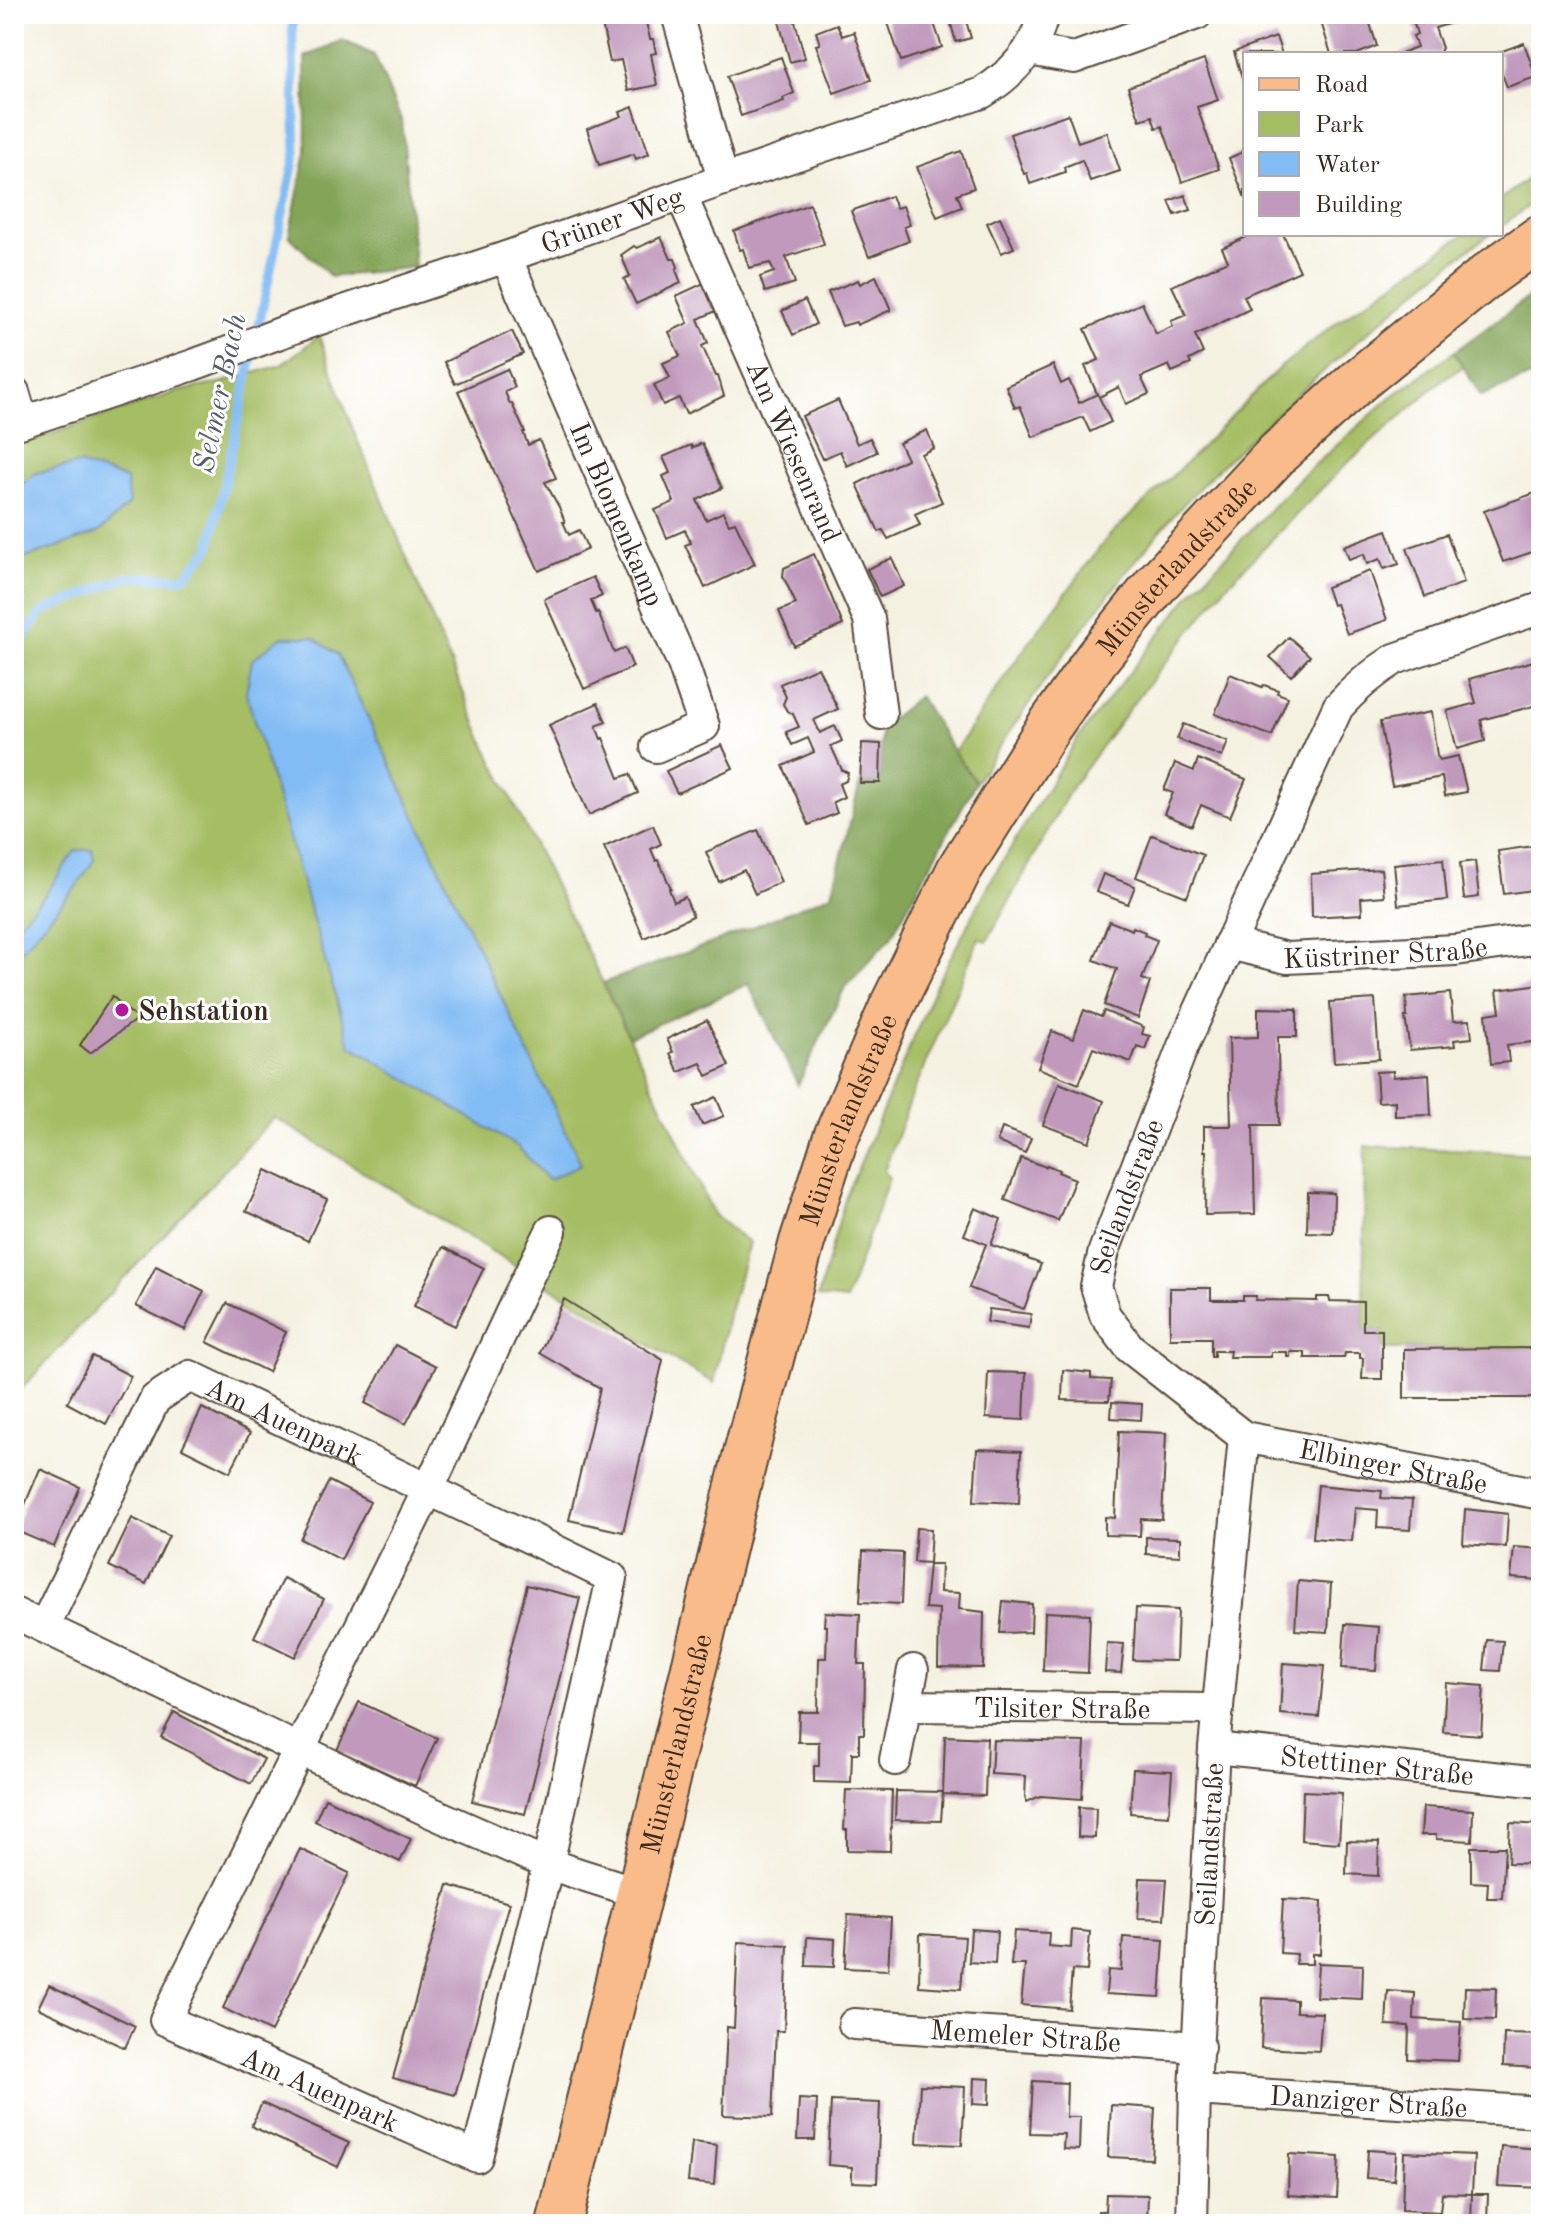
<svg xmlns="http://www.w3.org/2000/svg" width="1555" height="2238" viewBox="0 0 1555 2238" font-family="'Old Standard TT',serif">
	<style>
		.green { fill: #a5bd63; stroke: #707440; stroke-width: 2 }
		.forest { fill: #84a459; stroke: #60673c; stroke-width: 2 }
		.water { fill: #82bcf4; stroke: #5e7389; stroke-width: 2 }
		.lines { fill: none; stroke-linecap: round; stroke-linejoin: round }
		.stream { stroke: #82bcf4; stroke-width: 9 }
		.building { fill: #c099bc }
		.street-casing { stroke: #57483b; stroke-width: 34 }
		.primary-casing { stroke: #57483b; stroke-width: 48 }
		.street { stroke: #fff; stroke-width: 30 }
		.primary { stroke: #fabb8b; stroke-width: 44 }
		.poi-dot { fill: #b5179e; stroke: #fff; stroke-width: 3 }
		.labels { text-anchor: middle; stroke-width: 6; stroke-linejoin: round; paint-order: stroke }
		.street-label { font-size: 28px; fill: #3b2a1e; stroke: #fff }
		.poi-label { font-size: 28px; font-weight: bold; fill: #3b2a1e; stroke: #fff; text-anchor: start }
		.water-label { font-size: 30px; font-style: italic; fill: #545d69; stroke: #fff }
	</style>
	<rect width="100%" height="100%" fill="#fff"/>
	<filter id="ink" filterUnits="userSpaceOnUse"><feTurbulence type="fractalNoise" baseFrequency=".0125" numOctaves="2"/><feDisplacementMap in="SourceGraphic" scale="16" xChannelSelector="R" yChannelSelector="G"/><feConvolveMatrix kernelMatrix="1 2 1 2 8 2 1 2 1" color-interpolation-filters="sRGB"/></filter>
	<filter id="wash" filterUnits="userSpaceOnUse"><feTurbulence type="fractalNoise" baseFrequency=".006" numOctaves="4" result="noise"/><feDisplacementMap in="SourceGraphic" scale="32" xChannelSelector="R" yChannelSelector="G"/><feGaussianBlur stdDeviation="1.8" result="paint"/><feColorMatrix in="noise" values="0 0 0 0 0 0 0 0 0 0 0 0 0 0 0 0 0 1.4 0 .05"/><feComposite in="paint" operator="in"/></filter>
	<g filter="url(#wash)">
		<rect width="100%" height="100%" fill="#f5f1e1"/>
		<path class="green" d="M1541,169V197L1501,226V199Z
			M1464,234H1490C1421,284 1358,340 1295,397C1254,435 1211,473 1174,515C1101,599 1037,689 976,782L954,752L1019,656L1107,538L1187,462L1277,370L1336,323Z
			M319,336L354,432L486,747L603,983L714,1215L749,1243L729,1312L714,1383L563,1295L274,1117L14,1397V446L180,391L220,383L281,365Z
			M1454,352L1463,367L1443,379L1342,468L1227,585L1132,705L1073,785L987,941L979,938L913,1093L884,1171L889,1178L846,1300L818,1297L845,1199L936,985L993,877L1078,738L1194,590L1298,480L1391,397Z
			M1365,1146L1541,1154V1348L1382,1349V1331L1363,1330Z"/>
		<path class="forest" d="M342,40L374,55L402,122L415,267L331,277L289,236L306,152L305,57Z
			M1541,288V372L1481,396L1454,352Z
			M919,696L954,752L976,782L891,937L844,989L798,1085L748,984L629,1037L603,983L723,939L832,894L860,783H880L881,727Z"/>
		<path class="water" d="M79,464L126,479L129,504L98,533L14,562V491L36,473Z
			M281,637H313L338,655L581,1164L548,1180L518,1147L350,1045L246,693L252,660Z
			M92,849L94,860L76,887L14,959V928L45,895L75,851Z"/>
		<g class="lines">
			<path class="stream" d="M257,334L296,152L292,14
				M14,651L42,612L127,577L184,578L210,548L254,349"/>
		</g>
		<g id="blocks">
			<path class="building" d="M604,14H644L650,39H653L656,53L651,54L657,85L628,91L621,60L610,62L600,15Z
				M777,14H793L805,58L790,62Z
				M885,14H931L942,47L901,61Z
				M948,14H964L971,38L956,42Z
				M1345,14H1367L1377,46L1357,54H1331L1321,22Z
				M1411,14H1463L1465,19L1435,28L1442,48L1439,54H1398L1417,47L1413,36L1417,34Z
				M837,24L842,36L854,32L871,80L834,93L816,45L820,44L816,32Z
				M1276,37L1282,54H1245L1244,84L1234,52Z
				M1524,43L1536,77L1507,87L1501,71V54H1494Z
				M781,57L794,93L783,98L784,101L741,116L727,76Z
				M1204,60L1218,100L1197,107L1219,169L1182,182L1162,126L1156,128L1152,116L1140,120L1128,87Z
				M633,107L649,154L636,159L634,154L599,165L587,129L622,116L620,112Z
				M1068,114L1078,142L1107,132L1120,171L1090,181L1082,160L1064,167L1065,172L1030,184L1027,173L1024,174L1010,134Z
				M961,151L974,188L957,194L962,207L937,217L917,167Z
				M1245,151V198L1229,158Z
				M1185,195L1191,210L1175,215L1169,201Z
				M891,196L896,208L903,206L910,225L904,227L909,241L869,257L851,211Z
				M810,204L824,244L786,257L795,283L765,292L760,277L774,272L770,263L749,268L743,249L740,250L734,231Z
				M1000,217L1014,248L1001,253L987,223Z
				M1253,234H1283L1300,271L1244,296L1250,309L1195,335L1203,353L1189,360L1191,364L1172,372L1169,365L1141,377L1149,394L1126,404L1119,387L1099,397L1111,422L1090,432L1083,417L1033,437L1020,406L1015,408L1006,386L1053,365L1061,384L1069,380L1079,403L1097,394L1098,396L1085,366L1099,360L1085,329L1142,303L1156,334L1173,326L1171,321L1186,315L1172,286L1228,261L1222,248Z
				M661,237L671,259H675L678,267L676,270L681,283L636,304L624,279L630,276L621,255L634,246L637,248Z
				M876,276L891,310L857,325L856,322L842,326L828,292L858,280L860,284Z
				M704,283L716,311L698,319L708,343L702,346L716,376H718L724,396L686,414L679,398L663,405L654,385L670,378L663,363L680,356L669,332L688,323L676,296Z
				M805,300L816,324L793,335L782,311Z
				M512,331L523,354L455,384L444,362Z
				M507,369L515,387L505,392L510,404H512L525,432H523L528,445L539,440L556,478L545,482L559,507L565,522H563L569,535L579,530L588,549L539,571L458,391Z
				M838,400L857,444L870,438L877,452L847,466L840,451L822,459L802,416Z
				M927,430L934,448L921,454L942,502L915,514L920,525L888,539L883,530L879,532L857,484L907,459L899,443Z
				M702,443L722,488L697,500L706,520L723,512L729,524L735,522L755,564L705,588L685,545L691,543L685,530L667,538L655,510L674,502L663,476L670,473L663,457L691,445L692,448Z
				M1535,493L1541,511V549L1503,562L1484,511Z
				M1387,530L1399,564L1384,569L1380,559L1367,564L1364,554L1349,559L1344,546Z
				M1447,534L1464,583L1425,597L1407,548Z
				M814,554L843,625L794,646L779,611L796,604L783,576L784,568Z
				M892,558L904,586L880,597L867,569Z
				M1370,571L1387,620L1347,634L1336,604L1332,605L1326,587Z
				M593,577L602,596L591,601L596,613L598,612L614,653L625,648L633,667L584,689L544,599Z
				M1289,637L1310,656L1291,676L1270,657Z
				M1537,660L1541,676V704L1481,720L1485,741L1457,749L1447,711L1476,703L1469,679Z
				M818,667L838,709L814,720L820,733L835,726L842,741L831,746L842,770L848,773L846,781L839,784L844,797L833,802L837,813L809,825L783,766L814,752L808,738L792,745L786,732L799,727L793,714L787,711L783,704L786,697L780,684Z
				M1230,674L1262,687L1264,685L1278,690L1277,693L1288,697L1272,736L1215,714Z
				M598,703L606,722L596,726L601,739L603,738L619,778L630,774L638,793L589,815L549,725Z
				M1431,712L1437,756L1440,760L1458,756L1467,792L1445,796L1442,777L1392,786L1380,722Z
				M1183,724L1228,741L1222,757L1177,739Z
				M862,743L881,744L880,783H860Z
				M722,745L733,768L677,793L666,771Z
				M1198,759L1246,779L1230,817L1201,805L1192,826L1164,814L1173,793L1164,790L1175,763L1194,771Z
				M653,825L661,844L651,849L656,861L658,860L671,888L669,889L674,902L685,897L693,916L644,938L604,847Z
				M758,830L781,882L755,894L744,870L719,882L706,852Z
				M1152,835L1203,855L1187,897L1136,877Z
				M1541,845V889L1504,894L1498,851Z
				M1443,859L1447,900L1398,905L1394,864Z
				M1475,861L1479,897L1464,899L1460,863Z
				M1381,869L1384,896L1361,898L1362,914L1312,917L1311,874Z
				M1103,874L1135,886L1128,904L1096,892Z
				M1109,921L1132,930L1133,927L1145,932L1144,935L1157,940L1142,979L1150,982L1138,1018L1104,1005L1117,969L1094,960Z
				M1541,984V1041L1507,1045L1509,1062L1491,1064L1486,1014L1500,1012L1497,990Z
				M1450,993L1453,1021L1470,1020L1472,1038L1454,1040L1455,1046L1410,1050L1405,1017H1407L1406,997Z
				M112,996L137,1019L90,1053L80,1045Z
				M1375,999L1379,1059L1334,1062L1330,1002Z
				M1258,1008L1297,1009V1037H1278L1279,1125H1253L1255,1214L1205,1215L1206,1151H1204V1126H1231L1229,1038L1258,1037Z
				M1084,1010L1101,1017L1104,1011L1144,1027L1142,1034L1150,1036L1145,1049L1137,1046L1131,1062L1093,1048L1079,1084L1038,1068L1052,1031L1073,1039Z
				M707,1020L729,1066L707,1076L701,1063L679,1072L670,1053L673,1052L667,1039Z
				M1393,1071V1077L1429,1074L1431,1115L1395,1116V1101L1378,1102L1376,1072Z
				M1059,1083L1104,1101L1089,1142L1043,1125Z
				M716,1097L724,1116L702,1125L694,1107Z
				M1002,1128L1031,1138L1025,1153L997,1142Z
				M1021,1158L1046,1167L1047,1165L1059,1170L1058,1172L1075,1179L1058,1221L1005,1200Z
				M266,1170L327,1199L308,1241L246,1211Z
				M1308,1192L1334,1193L1333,1233L1307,1232Z
				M975,1208L1001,1219L991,1245L1028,1258V1259L1041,1264L1024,1309L969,1288L986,1244L964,1235Z
				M443,1247L484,1268L455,1326L414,1306Z
				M156,1266L204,1291L185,1330L136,1306Z
				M1170,1288H1211V1300H1243V1296H1256L1255,1300L1317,1301V1297H1329L1330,1301L1363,1302V1330H1382V1379H1362L1363,1358H1360V1353H1345L1344,1358H1305V1352H1290V1357H1287V1352H1271V1357H1229L1230,1351H1214V1357H1211V1338H1170Z
				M564,1299L663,1360L623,1532L569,1520L600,1388L540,1353Z
				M227,1303L286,1332L268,1372L207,1342Z
				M989,1309L1031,1314L1029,1328L987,1322Z
				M395,1345L436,1366L406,1424L365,1403Z
				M1541,1348V1398H1404V1349Z
				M92,1356L131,1376L106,1424L67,1403Z
				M1063,1370L1091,1373V1379L1111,1380L1109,1401L1062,1400Z
				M988,1372L1026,1373L1024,1420L986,1418Z
				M1112,1402L1142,1404L1141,1420L1111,1418Z
				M202,1408L250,1433L230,1472L182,1448Z
				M1119,1431L1166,1433L1162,1520L1141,1519L1140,1536L1105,1535V1517L1115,1518Z
				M977,1449L1021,1451L1019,1503L974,1501Z
				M40,1469L80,1487L54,1547L14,1530Z
				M329,1481L370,1502L341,1560L300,1539Z
				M1318,1485L1382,1491L1381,1498L1412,1500L1410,1530L1377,1528L1378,1510L1355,1508L1352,1541L1313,1538Z
				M1465,1509L1508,1514L1506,1547L1463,1544Z
				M132,1518L169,1536L146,1584L109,1566Z
				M916,1528L931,1529L929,1563L914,1562Z
				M1146,1537L1180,1538V1556L1146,1554Z
				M1514,1547L1541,1549V1580L1511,1578Z
				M863,1551L903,1553L901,1604L860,1602Z
				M929,1564H941L940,1592L960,1593L959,1609L984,1612L983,1668L938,1667L939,1609L925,1608Z
				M283,1578L324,1599L295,1657L254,1637Z
				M1298,1581L1331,1584L1328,1632L1295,1630Z
				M527,1585L580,1598L525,1814L472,1801Z
				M1003,1601L1032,1604L1031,1632L1000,1633Z
				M1136,1608L1178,1610L1176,1661L1133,1660Z
				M825,1612L860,1614L858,1664H865L864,1734H859V1753H852L851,1783L814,1782V1766H819V1742H798L799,1712H818L819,1658H826L827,1626H824Z
				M1045,1612L1090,1614L1088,1673L1043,1671Z
				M1345,1624L1379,1627L1376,1670L1342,1668Z
				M1487,1640L1503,1641L1500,1671L1484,1670Z
				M1107,1643L1124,1644L1121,1673L1105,1672Z
				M1283,1663L1324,1666L1319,1717L1280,1714Z
				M1446,1683L1484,1686L1481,1735L1443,1732Z
				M359,1702L437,1738L415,1786L337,1750Z
				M174,1712L264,1759L251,1784L161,1737Z
				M945,1736L987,1738L985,1796L943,1794Z
				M993,1740L1085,1742L1082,1799L1040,1796L1027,1802L1025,1797L1026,1776L991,1774Z
				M1133,1769L1172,1771L1169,1816L1130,1813Z
				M846,1790L892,1791L890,1851L847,1850V1830H844Z
				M896,1791L943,1792L941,1821L895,1820Z
				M1303,1791L1342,1793L1339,1843L1301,1840Z
				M325,1798L411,1839L400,1862L315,1821Z
				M1079,1807L1096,1808L1095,1838L1078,1837Z
				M1423,1807L1473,1810L1472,1841L1436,1839V1835H1421Z
				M1510,1823L1541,1825V1864L1508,1863Z
				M1347,1841L1379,1842L1378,1876L1346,1874Z
				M1471,1847H1505L1502,1898H1487L1488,1883L1471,1882Z
				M300,1849L349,1873L271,2032L223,2008Z
				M1140,1878L1167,1879L1164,1919L1138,1918Z
				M448,1885L509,1903L455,2095L393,2078Z
				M1283,1899L1322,1901L1320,1954H1312V1964H1296L1297,1954L1280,1953Z
				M848,1915L891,1918L888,1970L845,1968Z
				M971,1929L997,1931L995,1964L969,1962Z
				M1072,1930L1090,1932L1087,1971L1072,1970L1069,2009L1021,2005L1025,1965H1011L1014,1931L1049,1933L1048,1946L1071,1948Z
				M920,1934L965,1937L961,1989L919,1986Z
				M807,1937L835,1939L834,1967L806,1966Z
				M1123,1937L1164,1940L1160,1997L1106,1994L1108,1970L1121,1971Z
				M738,1942L788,1945L784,2031H776L772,2117L723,2115L727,2027L734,2028Z
				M1318,1963L1363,1965L1362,1999L1316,1997Z
				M49,1985L135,2026L125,2048L38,2008Z
				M1465,1987L1496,1988L1495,2020L1464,2019Z
				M1388,1991L1415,1993L1414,2019L1461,2022L1458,2061L1408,2059L1409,2026L1386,2025Z
				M1263,1998L1296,2000V2012L1322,2013L1319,2051L1261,2048Z
				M1504,2034L1541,2035V2068L1503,2066Z
				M974,2078L990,2079L989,2105L973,2104Z
				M1033,2081L1067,2083L1066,2117H1080L1079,2150L1063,2149L1064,2134L1030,2133Z
				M920,2085L965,2087L962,2145L917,2143Z
				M799,2099L817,2100L815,2140H797Z
				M831,2101L880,2103L877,2183L852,2182V2167L828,2165Z
				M262,2103L349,2143L338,2167L251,2126Z
				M1111,2105L1155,2108L1152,2159L1108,2157Z
				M692,2142L717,2145L714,2185L688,2182Z
				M1501,2146L1541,2149V2188L1498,2186Z
				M1368,2150L1396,2152L1394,2180L1366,2178Z
				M1404,2152L1474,2155L1472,2194H1488L1487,2221H1471L1472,2194L1442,2193L1440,2212L1402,2210Z
				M1289,2154L1339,2157L1337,2198L1288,2195Z
				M1106,2194L1148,2195L1147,2224H1098V2211H1105Z"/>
		</g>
	</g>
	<g filter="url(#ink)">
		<use href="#blocks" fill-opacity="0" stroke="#57483b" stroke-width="2"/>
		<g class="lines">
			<g class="street-casing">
				<g id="street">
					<path d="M677,14L723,180"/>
					<path d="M1029,50L1074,58L1197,14"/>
					<path id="s1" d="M681,195L869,619L881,714"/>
					<path id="s2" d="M506,257L683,664L704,726L656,747"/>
					<path d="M14,392L23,422"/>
					<path id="s3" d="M14,425L193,365L299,326L506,257L723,180L982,93C1012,74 1036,50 1043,14"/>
					<path id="s4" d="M1229,944L1287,958L1456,950L1541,938"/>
					<path id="s5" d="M1244,1437L1541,1494"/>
					<path d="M14,1613L428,1811L548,1864L639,1893"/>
					<path id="s6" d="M44,1627L155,1399L190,1376C331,1444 472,1509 612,1578L548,1864L477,2157L165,2020L429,1488L519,1295L551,1231"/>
					<path id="s7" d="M906,1706L1218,1709"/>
					<path id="s8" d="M1214,1748L1541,1782"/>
					<path d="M895,1760L913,1670"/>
					<path id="s9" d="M854,2024L1199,2047"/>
					<path id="s10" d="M1195,2090L1541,2112"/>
					<path id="s11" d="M1192,2224L1195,2090L1214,1748L1244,1437L1130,1348L1105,1315L1096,1286L1104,1251L1183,1046L1338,707C1355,688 1373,673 1395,659L1541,608"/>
				</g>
			</g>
			<g class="primary-casing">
				<g id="primary">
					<path id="s12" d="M559,2224L747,1449L802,1242L836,1137L893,1004L960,868L1048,728L1097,658L1158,582L1278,453L1358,381L1488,275L1541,237"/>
				</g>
			</g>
			<use href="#street" class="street"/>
			<use href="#primary" class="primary"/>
		</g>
	</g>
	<circle class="poi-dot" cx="122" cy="1010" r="8"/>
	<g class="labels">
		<g class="street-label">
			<text dy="10" stroke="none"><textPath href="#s3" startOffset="632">Grüner Weg</textPath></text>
			<text dy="10" stroke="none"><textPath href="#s1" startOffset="280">Am Wiesenrand</textPath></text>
			<text dy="10" stroke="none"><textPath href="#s2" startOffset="280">Im Blomenkamp</textPath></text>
			<text dy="10" stroke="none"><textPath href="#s12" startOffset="1790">Münsterlandstraße</textPath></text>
			<text dy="10" stroke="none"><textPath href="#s4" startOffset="158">Küstriner Straße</textPath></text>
			<text dy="10" stroke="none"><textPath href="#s12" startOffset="1142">Münsterlandstraße</textPath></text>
			<text dy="10" stroke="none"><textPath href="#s11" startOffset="1100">Seilandstraße</textPath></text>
			<text dy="10" stroke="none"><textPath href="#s6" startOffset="400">Am Auenpark</textPath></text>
			<text dy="10" stroke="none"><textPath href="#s5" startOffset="152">Elbinger Straße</textPath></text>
			<text dy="10" stroke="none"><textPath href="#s7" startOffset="156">Tilsiter Straße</textPath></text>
			<text dy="10" stroke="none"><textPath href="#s12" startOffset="494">Münsterlandstraße</textPath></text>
			<text dy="10" stroke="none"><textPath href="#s8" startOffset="164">Stettiner Straße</textPath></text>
			<text dy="10" stroke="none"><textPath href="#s11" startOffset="380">Seilandstraße</textPath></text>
			<text dy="10" stroke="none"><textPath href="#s9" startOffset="172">Memeler Straße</textPath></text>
			<text transform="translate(320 2089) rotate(24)" y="10">Am Auenpark</text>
			<text dy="10" stroke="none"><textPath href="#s10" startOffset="174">Danziger Straße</textPath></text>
		</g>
		<g class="poi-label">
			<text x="138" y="1020">Sehstation</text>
		</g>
		<g class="water-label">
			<text transform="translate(219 393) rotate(-78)" y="10">Selmer Bach</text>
		</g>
	</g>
	<rect width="1555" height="2238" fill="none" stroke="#fff" stroke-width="48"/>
	<rect x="1243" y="52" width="260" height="184" fill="#ffffff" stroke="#b1aaa5" stroke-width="2"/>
	<rect x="1259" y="78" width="40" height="12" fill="#fabb8b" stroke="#b1aaa5" stroke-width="2"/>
	<text x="1315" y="92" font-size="24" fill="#3b2a1e">Road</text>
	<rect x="1259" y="112" width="40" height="24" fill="#a5bd63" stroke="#b1aaa5" stroke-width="2"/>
	<text x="1315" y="132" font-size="24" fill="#3b2a1e">Park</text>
	<rect x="1259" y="152" width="40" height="24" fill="#82bcf4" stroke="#b1aaa5" stroke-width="2"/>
	<text x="1315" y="172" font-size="24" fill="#3b2a1e">Water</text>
	<rect x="1259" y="192" width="40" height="24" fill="#c099bc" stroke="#b1aaa5" stroke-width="2"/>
	<text x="1315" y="212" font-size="24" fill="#3b2a1e">Building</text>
</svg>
